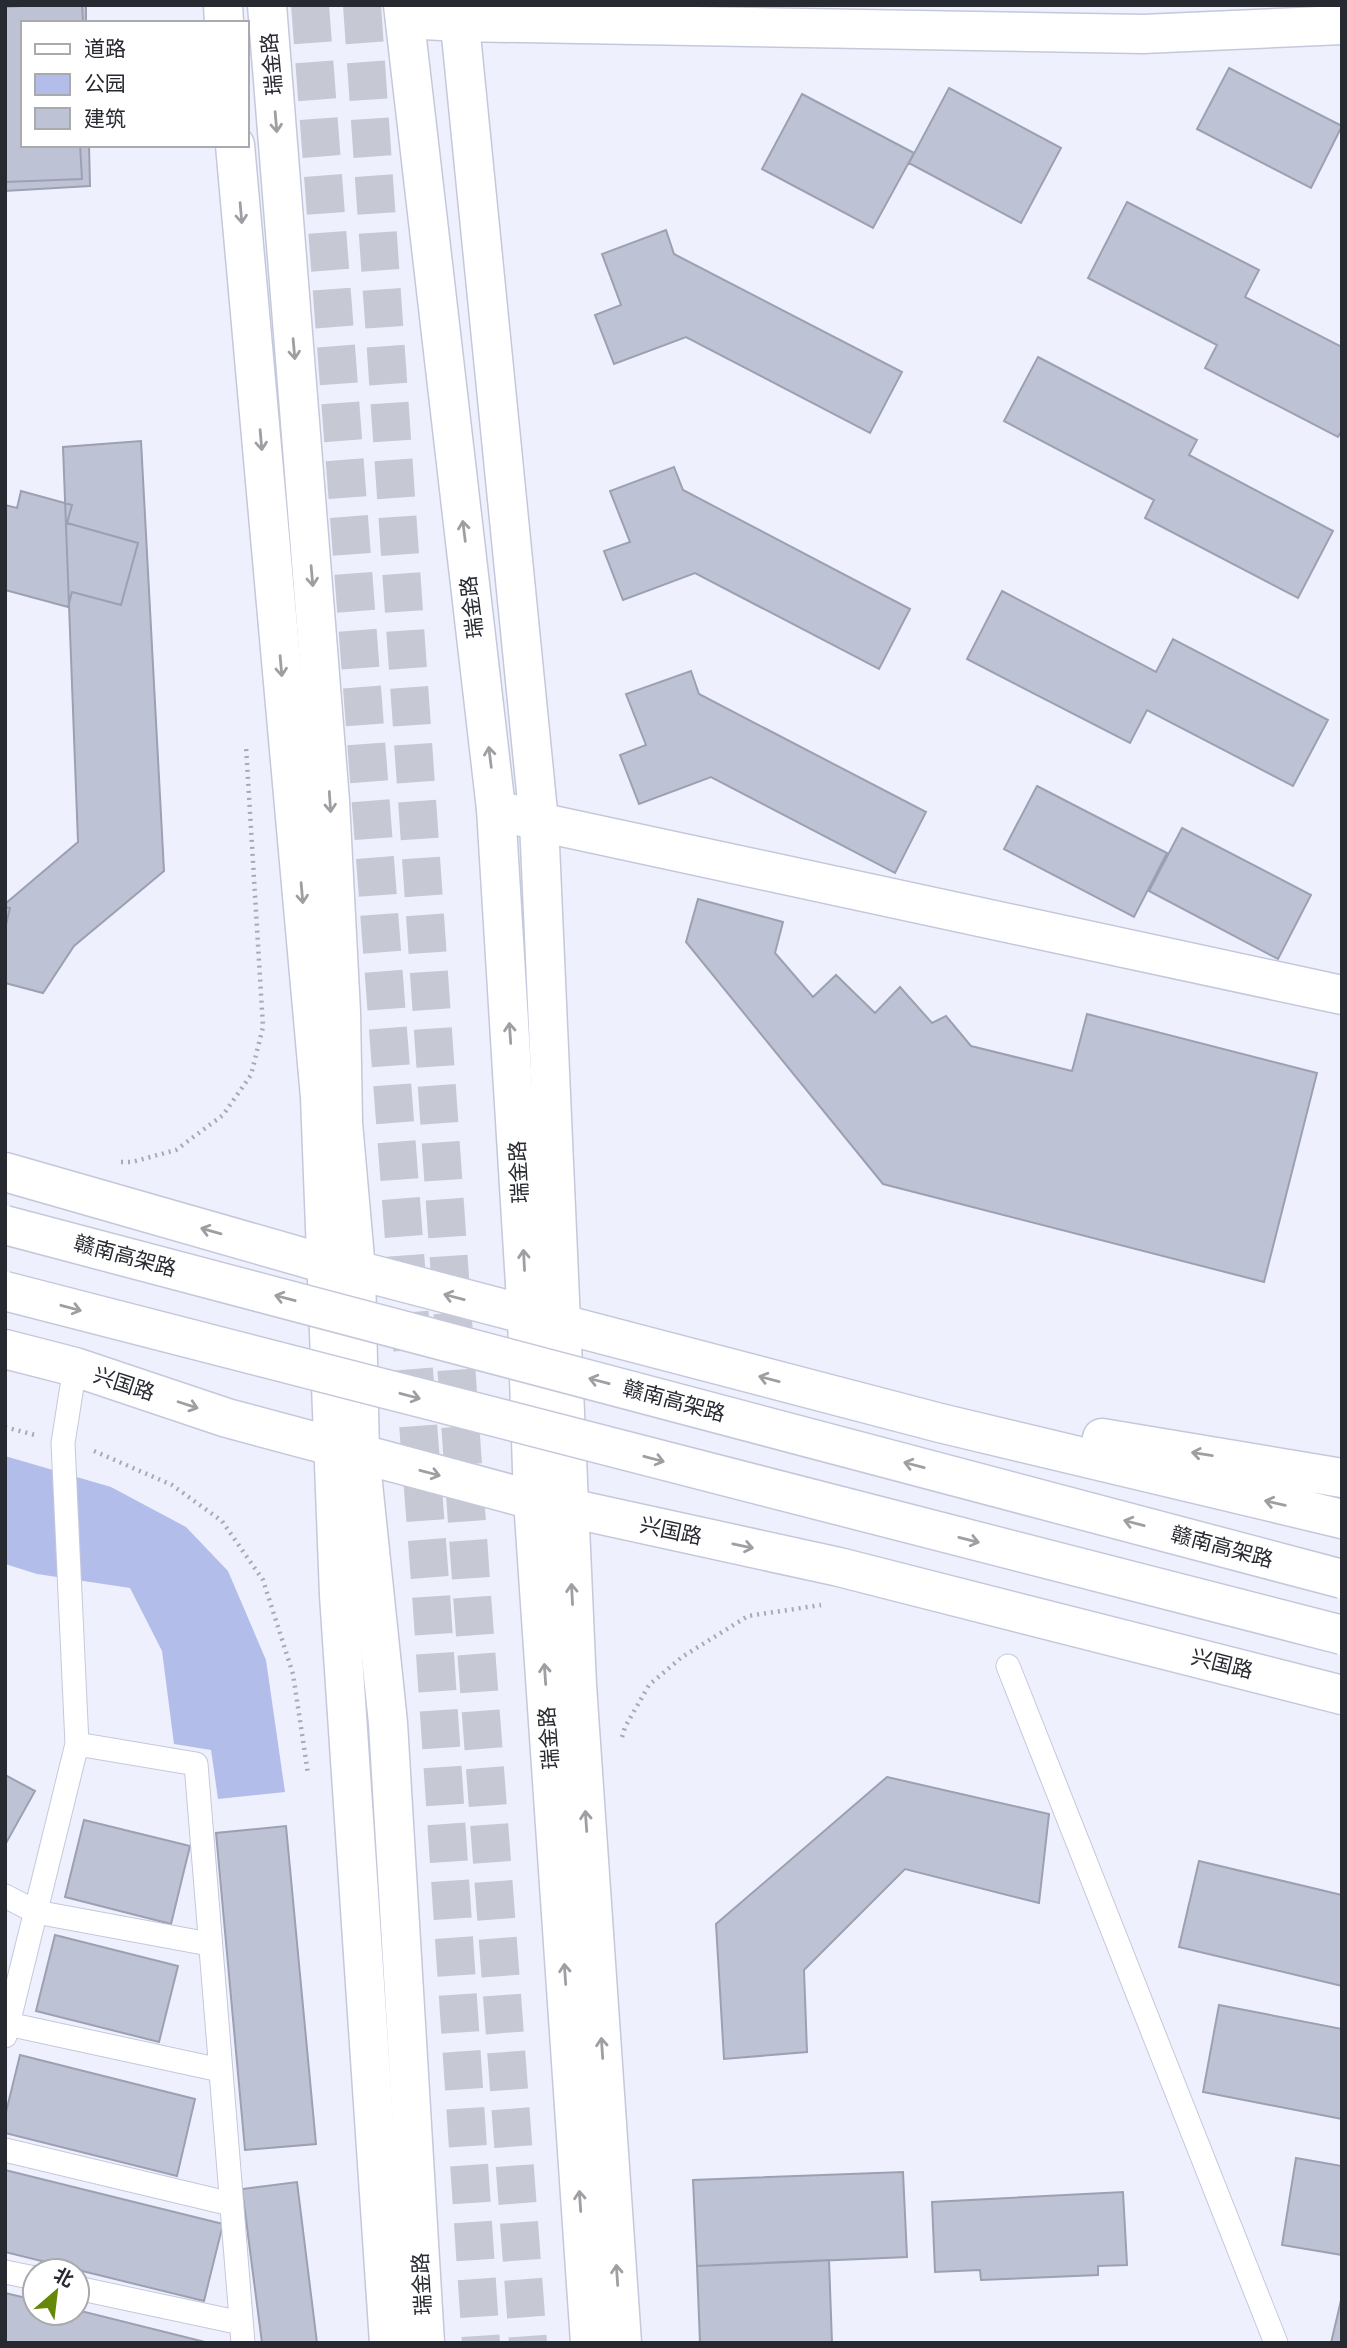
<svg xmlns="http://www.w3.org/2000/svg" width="1347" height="2348" viewBox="0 0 1347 2348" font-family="'PT Sans','Noto Sans SC',sans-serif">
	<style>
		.green { fill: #b3bdea }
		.building { fill: #bec2d5; stroke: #9ca0b2; stroke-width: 2 }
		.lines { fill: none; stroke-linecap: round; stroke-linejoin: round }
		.primary-tunnel { stroke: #c6c9d4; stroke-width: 38; stroke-dasharray: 38 19; stroke-linecap: butt }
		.service-casing { stroke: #c4c8db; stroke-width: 25 }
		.minor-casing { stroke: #c4c8db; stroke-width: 41 }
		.tertiary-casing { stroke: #c4c8db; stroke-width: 41 }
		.primary-casing { stroke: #c4c8db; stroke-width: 41 }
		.path { stroke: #a7aab4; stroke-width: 4.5; stroke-dasharray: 2 5; stroke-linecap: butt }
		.service { stroke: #fff; stroke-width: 23 }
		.minor { stroke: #fff; stroke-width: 38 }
		.tertiary { stroke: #fff; stroke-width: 38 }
		.primary { stroke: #fff; stroke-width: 38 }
		.trunk-bridge-casing { stroke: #c4c8db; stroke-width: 41; stroke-linecap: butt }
		.trunk-bridge { stroke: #fff; stroke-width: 38 }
		.oneway { stroke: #9e9fa2 }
		.labels { text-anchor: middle; stroke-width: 5; stroke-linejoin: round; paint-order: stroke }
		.street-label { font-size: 21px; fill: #282a31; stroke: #fff }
	</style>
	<rect width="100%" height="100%" fill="#eef1fd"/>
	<path class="green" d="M5,1456L111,1487L186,1527L228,1571L266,1660L285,1792L218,1799L211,1750L174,1744L162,1651L130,1588L37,1574L5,1564Z"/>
	<path class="building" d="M5,5H86V23H23V145H89L90,186L5,191Z
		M41,5H82L83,23H23V145H80L82,179L5,182V7Z
		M1229,68L1342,126L1311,188L1197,129Z
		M949,88L1061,148L1021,223L909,163Z
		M802,94L914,153L873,228L762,169Z
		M1127,202L1259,270L1245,297L1342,347V430L1338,437L1205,368L1217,345L1088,278Z
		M666,230L674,254L902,372L870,433L686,337L614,364L595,315L621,305L602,254Z
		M1038,357L1197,440L1189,455L1333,531L1298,598L1145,518L1154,500L1004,421Z
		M141,441L164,871L74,946L43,993L5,983V904L78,842L63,447Z
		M674,467L683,490L910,609L879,669L695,573L623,600L604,551L630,542L610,491Z
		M21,491L72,505L67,523L138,543L121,605L72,592L68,607L5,590V505L17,508Z
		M1002,591L1156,672L1173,639L1328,720L1293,786L1147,710L1130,743L967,659Z
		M691,671L699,694L926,812L895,873L711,777L639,804L620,755L646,745L626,694Z
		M1037,786L1167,853L1134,917L1004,849Z
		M1182,828L1311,895L1278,959L1149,891Z
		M698,899L783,922L775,953L813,997L836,975L875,1013L900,987L932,1023L946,1016L971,1046L1072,1071L1087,1014L1317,1073L1264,1282L883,1184L686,942Z
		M5,907L10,908L5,929Z
		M5,1775L35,1791L5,1845Z
		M887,1777L1049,1814L1039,1903L905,1869L804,1970L807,2052L724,2059L716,1924Z
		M84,1820L190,1846L171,1924L65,1897Z
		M286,1826L316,2144L245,2150L216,1833Z
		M1199,1861L1342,1895V1986L1179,1947Z
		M55,1935L178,1966L159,2042L36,2011Z
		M1219,2005L1342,2029V2119L1203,2092Z
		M20,2055L195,2099L177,2176L5,2133V2116Z
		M1296,2158L1342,2166V2255L1282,2245Z
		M5,2170L223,2224L204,2301L5,2252Z
		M903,2172L907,2257L697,2266L693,2180Z
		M297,2182L317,2343H262L242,2189Z
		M1123,2192L1127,2265L1098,2266V2275L981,2280L980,2270L935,2272L932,2202Z
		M829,2260L832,2343H700L697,2266Z
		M5,2293L35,2300V2313H77V2310L209,2343H5Z
		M1342,2296V2343H1331Z"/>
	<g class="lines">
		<path class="primary-tunnel" d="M310,5L431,1594L481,2343
			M362,5L472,1595L528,2343"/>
		<g class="service-casing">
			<path id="service" d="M1008,1666L1276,2343
				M77,1744L196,1764L243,2343
				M5,1896L36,1912L209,1944
				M8,2024L220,2070
				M5,2036L77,1744L63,1443L75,1367
				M5,2150L231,2204
				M5,2272L35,2278
				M77,2288L241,2323"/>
		</g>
		<g class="minor-casing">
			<path id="minor" d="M405,19L460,22L1143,34L1342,25
				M496,809L539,822L1342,995"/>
		</g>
		<g class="tertiary-casing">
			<path id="tertiary" d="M223,5L224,23
				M458,5L539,822L577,1685L622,2343
				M235,145L320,1097L339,1595L389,2343"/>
		</g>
		<g class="primary-casing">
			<path id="primary" d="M267,5L330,801L341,1012L343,1123L356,1270L360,1455L388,1723L425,2343
				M403,5L496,809L527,1317L533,1500L590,2343
				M5,1172L326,1264L356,1270L940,1423L1342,1519
				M5,1349L75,1367L227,1418L533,1500L839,1567L1342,1695
				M1102,1438L1342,1478"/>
		</g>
		<path class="path" d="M121,1162H132L176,1150L223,1115L251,1075L263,1027L246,746
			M5,1427L35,1435
			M94,1451L172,1485L222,1521L263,1580L293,1674L308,1774
			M622,1737L625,1727L649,1685L682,1657L748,1616L821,1605"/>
		<use href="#service" class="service"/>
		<use href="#minor" class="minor"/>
		<use href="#tertiary" class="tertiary"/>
		<use href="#primary" class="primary"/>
		<g class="trunk-bridge-casing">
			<path id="trunk-bridge" d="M5,1225L1342,1579
				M5,1291L1342,1635"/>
		</g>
		<use href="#trunk-bridge" class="trunk-bridge"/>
	</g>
	<defs><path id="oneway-shaft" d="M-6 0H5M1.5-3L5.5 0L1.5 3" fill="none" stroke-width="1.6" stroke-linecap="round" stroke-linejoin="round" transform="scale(1.75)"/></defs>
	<g class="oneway">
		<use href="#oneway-shaft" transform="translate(276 122) rotate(85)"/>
		<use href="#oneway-shaft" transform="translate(241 213) rotate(85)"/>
		<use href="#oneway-shaft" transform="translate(294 349) rotate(85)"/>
		<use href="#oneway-shaft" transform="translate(261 440) rotate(85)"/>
		<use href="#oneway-shaft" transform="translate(464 531) rotate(-97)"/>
		<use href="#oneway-shaft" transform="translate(312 576) rotate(85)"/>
		<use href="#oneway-shaft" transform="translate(281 666) rotate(85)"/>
		<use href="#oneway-shaft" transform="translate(490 757) rotate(-97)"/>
		<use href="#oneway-shaft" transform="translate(330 802) rotate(86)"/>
		<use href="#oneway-shaft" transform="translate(302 893) rotate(85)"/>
		<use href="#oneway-shaft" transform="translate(510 1033) rotate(-94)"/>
		<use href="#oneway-shaft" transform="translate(211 1231) rotate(-164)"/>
		<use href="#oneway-shaft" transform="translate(524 1260) rotate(-93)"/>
		<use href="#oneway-shaft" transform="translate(454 1297) rotate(-165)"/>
		<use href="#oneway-shaft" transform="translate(285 1298) rotate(-165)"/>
		<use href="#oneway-shaft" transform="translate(71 1308) rotate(15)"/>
		<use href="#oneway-shaft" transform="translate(769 1379) rotate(-165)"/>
		<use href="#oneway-shaft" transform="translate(599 1381) rotate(-165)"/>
		<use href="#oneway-shaft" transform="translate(410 1396) rotate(15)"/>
		<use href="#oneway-shaft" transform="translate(188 1405) rotate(18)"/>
		<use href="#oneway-shaft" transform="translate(1202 1454) rotate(-171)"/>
		<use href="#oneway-shaft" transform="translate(654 1459) rotate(15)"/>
		<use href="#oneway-shaft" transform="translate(914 1465) rotate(-165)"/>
		<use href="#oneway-shaft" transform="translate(430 1473) rotate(15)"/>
		<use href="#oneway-shaft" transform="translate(1275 1503) rotate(-167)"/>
		<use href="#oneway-shaft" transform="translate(1134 1523) rotate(-165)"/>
		<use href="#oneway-shaft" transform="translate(969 1540) rotate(14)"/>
		<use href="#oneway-shaft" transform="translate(743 1546) rotate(12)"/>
		<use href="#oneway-shaft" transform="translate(572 1594) rotate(-93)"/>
		<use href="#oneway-shaft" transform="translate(545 1674) rotate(-94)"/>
		<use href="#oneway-shaft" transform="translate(586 1821) rotate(-94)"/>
		<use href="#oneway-shaft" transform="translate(565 1974) rotate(-94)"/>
		<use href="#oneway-shaft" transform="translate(602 2048) rotate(-94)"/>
		<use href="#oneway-shaft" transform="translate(580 2201) rotate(-94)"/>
		<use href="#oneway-shaft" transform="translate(617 2275) rotate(-94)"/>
	</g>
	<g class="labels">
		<g class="street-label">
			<text transform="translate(272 64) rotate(-95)" y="7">瑞金路</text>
			<text transform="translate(472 607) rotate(-97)" y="7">瑞金路</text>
			<text transform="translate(519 1172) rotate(-93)" y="7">瑞金路</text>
			<text transform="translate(125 1256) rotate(15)" y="7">赣南高架路</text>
			<text transform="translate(124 1384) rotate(18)" y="7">兴国路</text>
			<text transform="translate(674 1401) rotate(15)" y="7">赣南高架路</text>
			<text transform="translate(671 1531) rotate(12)" y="7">兴国路</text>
			<text transform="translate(1222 1547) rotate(15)" y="7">赣南高架路</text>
			<text transform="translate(1222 1664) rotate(14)" y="7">兴国路</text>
			<text transform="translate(549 1738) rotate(-94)" y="7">瑞金路</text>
			<text transform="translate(422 2284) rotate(-93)" y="7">瑞金路</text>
		</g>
	</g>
	<rect width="1347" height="2348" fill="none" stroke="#282a31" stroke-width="14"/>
	<rect x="21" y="21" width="228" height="126" fill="#ffffff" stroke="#a9aaad" stroke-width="2"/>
	<rect x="35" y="44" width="35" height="10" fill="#ffffff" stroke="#a9aaad" stroke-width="2"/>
	<text x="84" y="56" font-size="21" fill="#282a31">道路</text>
	<rect x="35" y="74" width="35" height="21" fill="#b3bdea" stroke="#a9aaad" stroke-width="2"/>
	<text x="84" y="91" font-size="21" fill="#282a31">公园</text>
	<rect x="35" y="108" width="35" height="21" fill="#bec2d5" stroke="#a9aaad" stroke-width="2"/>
	<text x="84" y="126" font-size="21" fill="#282a31">建筑</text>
	<g transform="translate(56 2292) rotate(28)"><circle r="33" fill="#ffffff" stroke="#a9aaad" stroke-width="2"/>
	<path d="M0-5L12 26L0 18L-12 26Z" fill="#668808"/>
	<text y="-10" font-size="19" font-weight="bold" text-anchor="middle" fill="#282a31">北</text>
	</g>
</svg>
